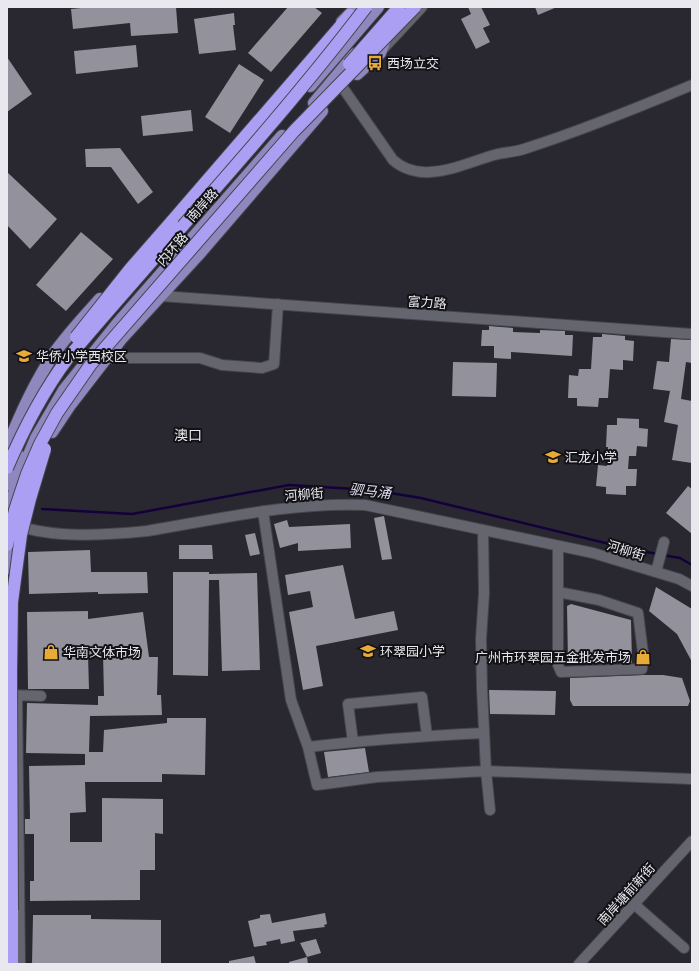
<svg xmlns="http://www.w3.org/2000/svg" width="699" height="971" viewBox="0 0 699 971" font-family="'Public Sans','Noto Sans SC',sans-serif">
	<style>
		.lines { fill: none; stroke-linecap: round; stroke-linejoin: round }
		.stream { stroke: #14013a; stroke-width: 2.5 }
		.building { fill: #92919c }
		.minor-casing { stroke: #45454b; stroke-width: 12 }
		.major-casing { stroke: #45454b; stroke-width: 14 }
		.highway-casing { stroke: #45454b; stroke-width: 14 }
		.minor { stroke: #65656f; stroke-width: 10 }
		.major { stroke: #8f88bf; stroke-width: 12 }
		.highway { stroke: #ab9ff4; stroke-width: 12 }
		.highway-bridge-casing { stroke: #45454b; stroke-width: 14; stroke-linecap: butt }
		.highway-bridge { stroke: #ab9ff4; stroke-width: 12 }
		.labels { text-anchor: middle; stroke-width: 4; stroke-linejoin: round; paint-order: stroke }
		.poi-label { font-size: 13px; fill: #e9e8ee; stroke: #121115; text-anchor: start }
		.street-label { font-size: 13px; fill: #e9e8ee; stroke: #121115 }
		.neighbourhood-label { font-size: 14px; fill: #e9e8ee; stroke: #121115 }
		.water-label { font-size: 14px; font-style: italic; fill: #deddf0; stroke: #121115 }
	</style>
	<rect width="100%" height="100%" fill="#292831"/>
	<g class="lines">
		<path class="stream" d="M42,509L132,514L289,485L372,490L421,498L634,550L658,554
			M662,555L680,558L692,565"/>
	</g>
	<path class="building" d="M91,7H176L178,33L131,36L130,23L73,29L71,9Z
		M288,7H314L322,13L271,72L248,53Z
		M468,7H481L490,25L483,28L490,42L476,49L461,19L471,14Z
		M535,7H557L538,15Z
		M234,13L235,25H233L236,50L199,54L194,19Z
		M136,45L138,67L76,74L74,51Z
		M7,57L32,94L7,112Z
		M239,64L264,80L230,133L205,117Z
		M191,110L193,131L143,136L141,116Z
		M120,148L153,192L138,204L111,167H86L85,149Z
		M7,172L57,219L30,249L7,225Z
		M81,232L113,259L66,311L36,285Z
		M489,326L513,328V332L540,333V330L565,331V335H573L572,356L511,352V359L494,358V346H481L482,330H489Z
		M602,334L625,336V340L634,341L633,361L623,360V370L610,369L608,398H599L598,407L577,406V398H568L569,375L578,376L579,369H591L593,337H602Z
		M671,339L692,340V363L686,362L681,399L692,401V463L672,460L678,425L664,422L670,391L653,389L657,361L669,362Z
		M453,362L497,363L496,397L452,396Z
		M617,418L639,419V428L648,429L647,447L637,446L636,456H629L628,469H637L636,486H626V495L606,494V487L596,486L598,465L607,466L608,447H606L607,425H617Z
		M688,486L692,489V534L666,513Z
		M384,516L392,559L382,560L374,518Z
		M287,520L289,527L350,524L351,548L298,551V543L280,548L274,524Z
		M255,533L260,554L250,556L245,535Z
		M179,545H212L213,559H179Z
		M90,550L91,572H147L148,593L98,594V592L29,594L28,552Z
		M343,565L355,619L394,611L398,630L316,646L323,686L303,690L289,612L313,607L310,591L288,595L285,575Z
		M173,572H209V574L257,573L260,670L222,671L219,580H209L208,676L173,675Z
		M656,587L692,609V662L677,634L649,611Z
		M571,604L631,620L632,663H568L567,606Z
		M88,611V619L143,612L149,657H158L157,695H161L162,715L90,716L89,752H103L104,730L167,723V718H206L205,775L162,774V782H85L86,812L70,813V842H102V798L163,799V834L155,833V870H140V900L30,901V881H34V834H25V819H30L29,766L85,765V754L26,753L27,703L98,705V696H104L103,653L88,655L89,689H28L27,612Z
		M644,675H663L682,678L690,701L688,706H573L570,700V678Z
		M489,690L556,691L555,715L490,714Z
		M365,748L369,772L328,777L324,752Z
		M325,913L327,924L324,925L325,927L293,931L295,941L281,944L280,939L266,942L267,945L254,947L248,921L260,918V915L270,914L272,923Z
		M33,915H91V919L161,920V964H32Z
		M316,939L321,953L307,957L300,943Z
		M254,956L256,964H229V961Z
		M307,957L308,964H289V962Z"/>
	<g class="lines">
		<g class="minor-casing">
			<path id="minor" d="M381,51L422,7
				M343,88L393,160C403,169 417,173 430,172C452,171 473,161 494,155C505,152 517,152 527,148C583,130 637,108 692,85
				M161,296L692,334
				M101,354L106,358H200L222,365L262,368L274,364L278,304
				M263,511L291,700L308,747L317,785L377,777L486,771L692,779
				M16,525C54,539 107,535 147,531C219,519 291,502 365,505L593,553L679,579L692,586
				M483,530L484,594L481,639L482,688L486,771L490,810
				M558,546V665L561,672L642,669L643,653L638,613L599,600L558,592
				M656,572L664,542
				M11,695L41,696
				M17,695L20,964
				M353,742L348,704L422,697L427,736
				M308,747C367,740 425,736 484,733
				M634,904L684,948
				M579,964L692,841"/>
		</g>
		<g class="major-casing">
			<path id="major" d="M342,22L357,7
				M357,74L380,53L386,36
				M310,86L378,7
				M314,103L355,54
				M52,432L70,405L121,339L199,254L322,111
				M7,448C19,417 34,384 53,355C67,335 84,317 100,299
				M7,484L18,455
				M7,518L17,483L36,438L64,390L118,323L282,136
				M7,568L13,534"/>
		</g>
		<g class="highway-casing">
			<path id="highway" d="M172,221L350,15
				M12,964V910"/>
		</g>
		<use href="#minor" class="minor"/>
		<use href="#major" class="major"/>
		<use href="#highway" class="highway"/>
		<g class="highway-bridge-casing">
			<path id="highway-bridge" d="M349,64L399,7
				M76,337L130,269L172,221
				M7,468C24,428 42,393 68,358C167,241 273,129 366,7
				M7,545L15,510L27,474L40,444L57,413L91,364L294,131L415,7
				M12,910L11,672L12,602L21,535L30,499L45,449"/>
		</g>
		<use href="#highway-bridge" class="highway-bridge"/>
	</g>
	<defs>
		<g id="bus-bare" transform="scale(1.2)"><path d="M-5-6H5V4H4V6H2V4H-2V6H-4V4H-5ZM-3.5-4V0h7V-4ZM-3.5 1.2v1.5H-2V1.2ZM2 1.2v1.5H3.5V1.2Z" fill="#e8ab37" stroke="#121115" stroke-width="2.5" paint-order="stroke"/></g>
		<g id="school-bare" transform="scale(1.2)"><path d="M0-5L7-2L0 1L-7-2ZM-4 1L0 2.5L4 1V4Q0 6-4 4Z" fill="#e8ab37" stroke="#121115" stroke-width="2.5" paint-order="stroke"/></g>
		<g id="shop-bare" transform="scale(1.2)"><path d="M-5-2.5h2.3a2.7 3.5 0 0 1 5.4 0H5L5.5 6h-11ZM-1.5-2.5h3a1.5 2.3 0 0 0-3 0Z" fill="#e8ab37" stroke="#121115" stroke-width="2.5" paint-order="stroke"/></g>
	</defs>
	<g fill-rule="evenodd">
		<use href="#bus-bare" x="375" y="63"/>
		<use href="#school-bare" x="24" y="356"/>
		<use href="#school-bare" x="553" y="457"/>
		<use href="#school-bare" x="368" y="651"/>
		<use href="#shop-bare" x="51" y="652"/>
		<use href="#shop-bare" x="643" y="657"/>
	</g>
	<g class="labels">
		<g class="poi-label">
			<text x="387" y="68">西场立交</text>
			<text x="36" y="361">华侨小学西校区</text>
			<text x="565" y="462">汇龙小学</text>
			<text x="380" y="656">环翠园小学</text>
			<text x="63" y="657">华南文体市场</text>
			<text x="631" y="662" text-anchor="end">广州市环翠园五金批发市场</text>
		</g>
		<g class="street-label">
			<text transform="translate(202 205) rotate(-48)" y="5">南岸路</text>
			<text transform="translate(172 249) rotate(-49)" y="5">内环路</text>
			<text transform="translate(427 302) rotate(4)" y="5">富力路</text>
			<text transform="translate(304 494) rotate(-5)" y="5">河柳街</text>
			<text transform="translate(626 550) rotate(17)" y="5">河柳街</text>
			<text transform="translate(626 894) rotate(-48)" y="5">南岸塘前新街</text>
		</g>
		<g class="neighbourhood-label">
			<text x="188" y="440">澳口</text>
		</g>
		<g class="water-label">
			<text transform="translate(370 491) rotate(6)" y="5">驷马涌</text>
		</g>
	</g>
	<rect width="699" height="971" fill="none" stroke="#e9e8ee" stroke-width="16"/>
</svg>
